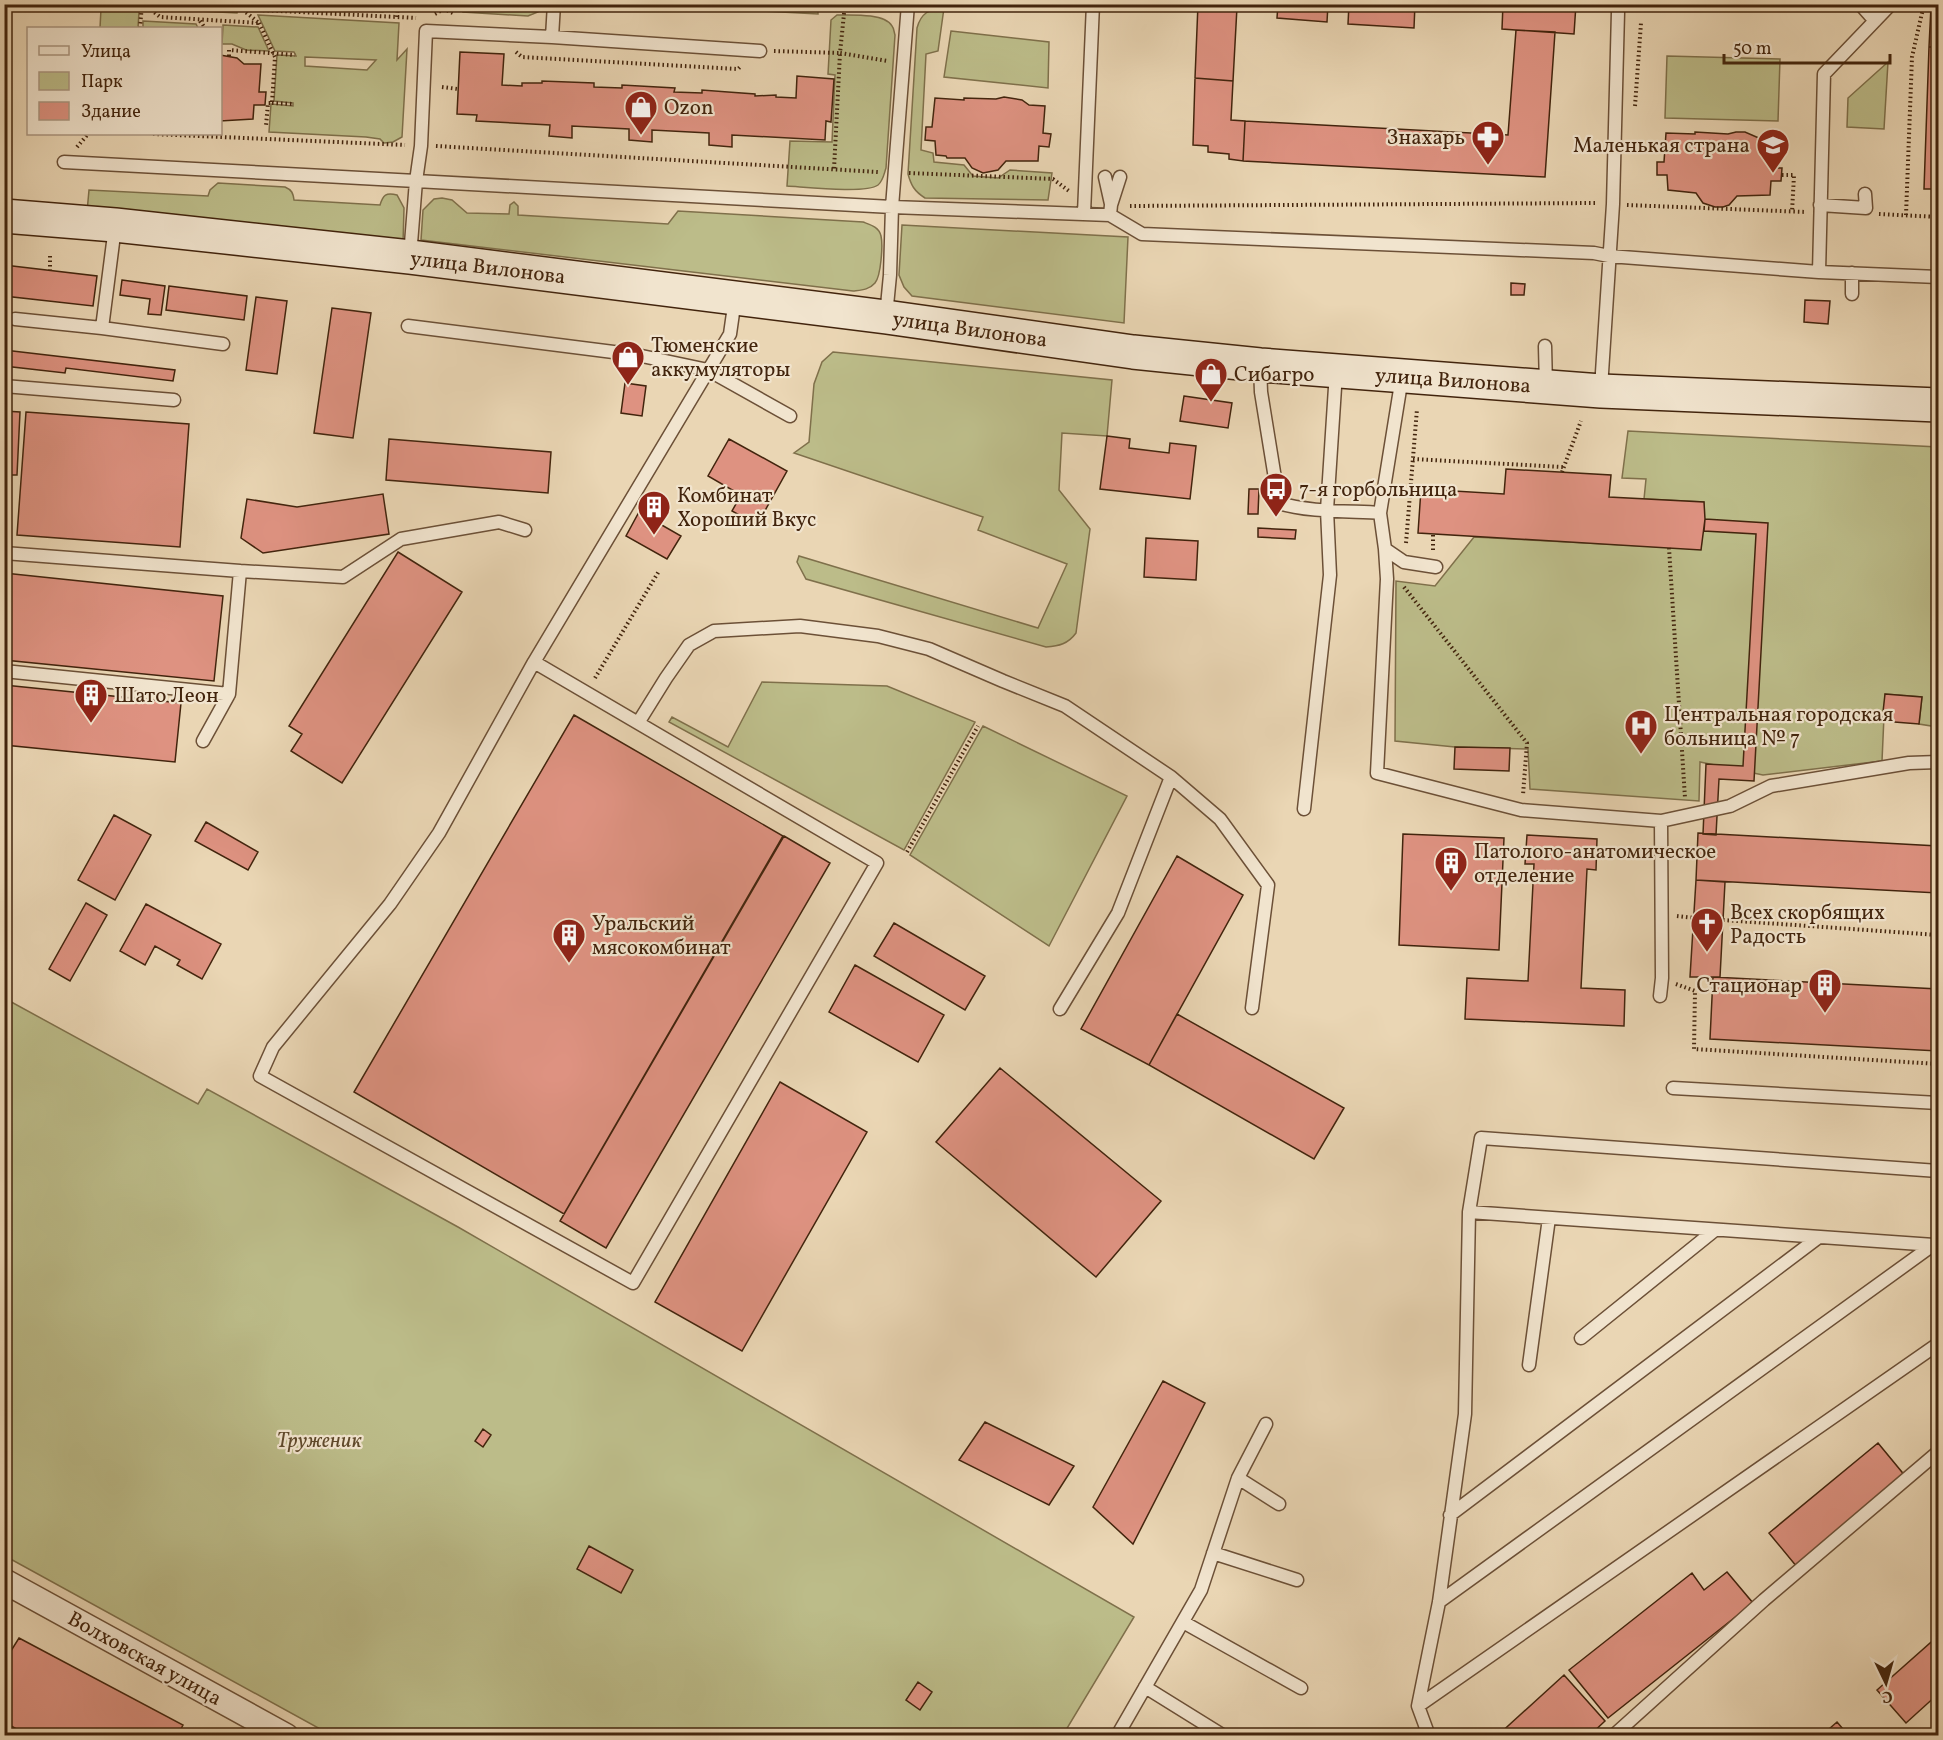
<svg xmlns="http://www.w3.org/2000/svg" width="1943" height="1740" viewBox="0 0 1943 1740" font-family="Vollkorn,serif">
	<style>
		.green { fill: #bcbc89; stroke: #7f704b; stroke-width: 1.5; fill-rule: evenodd }
		.building { fill: #de9281; stroke: #42240d; stroke-width: 1.5 }
		.lines { fill: none; stroke-linecap: round; stroke-linejoin: round }
		.lane-casing { stroke: #6c5037; stroke-width: 15 }
		.street-casing { stroke: #6c5037; stroke-width: 27 }
		.secondary-casing { stroke: #42240d; stroke-width: 36 }
		.path { stroke: #42240d; stroke-width: 4; stroke-dasharray: 1.5 3; stroke-linecap: butt }
		.lane { stroke: #f1e4ce; stroke-width: 12 }
		.street { stroke: #f1e4ce; stroke-width: 24 }
		.secondary { stroke: #f1e4ce; stroke-width: 33 }
		.labels { text-anchor: middle; stroke-width: 4.5; stroke-linejoin: round; paint-order: stroke }
		.poi-label { font-size: 21px; fill: #42240d; stroke: #f1e4ce; text-anchor: start }
		.street-label { font-size: 21px; fill: #42240d; stroke: #f1e4ce }
		.park-label { font-size: 21px; font-style: italic; fill: #604a2c; stroke: #f1e4ce }
	</style>
	<rect width="100%" height="100%" fill="#ead6b4"/>
	<filter id="stains"><feTurbulence type="fractalNoise" baseFrequency=".00333" numOctaves="4"/><feColorMatrix values="0 0 0 0 .2 0 0 0 0 .09 0 0 0 0 .02 0 0 0 .5 -.17"/></filter>
	<radialGradient id="worn" r=".72"><stop offset=".6" stop-color="#630" stop-opacity="0"/><stop offset="1" stop-color="#630" stop-opacity=".3"/></radialGradient>
	<path class="green" d="M355,4L384,6L383,12L264,5Z
		M161,5H238L237,13L160,9Z
		M464,5V4L542,5L538,12L528,16L463,12Z
		M723,5V4L818,5V14L723,9Z
		M944,8L938,51L926,54L921,150L933,153L934,162L964,165L973,176L998,178L1010,170L1052,173L1048,200L925,198C914,191 911,185 908,174L917,28C921,13 929,9 944,8Z
		M101,9L139,11L138,28H100Z
		M258,15L399,23L397,60L407,49L402,137L393,142L384,143L380,139L366,137L269,132L271,104L293,106V103L274,101L277,55L296,56L294,52L275,51ZM305,57L376,60L367,70L305,66Z
		M837,15C851,15 885,13 892,26C894,28 894,32 895,35L886,168C884,174 883,181 878,185C866,194 805,187 787,186L790,141L832,142L835,75L828,74L831,20Z
		M143,21L196,24L198,28H143Z
		M223,25L258,27L269,51L246,50L232,44H222Z
		M951,31L1049,42L1048,88L944,77Z
		M1667,56L1780,59L1778,121L1665,118Z
		M1888,62L1884,129L1847,127L1848,98Z
		M218,183L285,187C292,190 293,193 294,200L380,205C383,195 386,192 397,195L404,208L403,243L87,212L89,190L208,196L210,190Z
		M442,198L452,200L467,213L509,214L510,205L514,202L518,206V215L668,224L678,211L863,222C871,225 879,227 881,236C883,245 881,276 875,283C869,290 861,290 853,291L421,240L423,210L434,199Z
		M902,225L1128,237L1124,323L912,296L904,287L899,275Z
		M833,352L1112,380L1107,436L1062,433L1059,490L1090,529L1076,633C1068,644 1059,646 1046,647L806,579L797,562L799,556L1038,628L1067,564L978,530L983,517L794,453L809,442L814,384L822,362Z
		M1628,431L1938,447V727L1919,724L1922,697L1885,694L1882,761L1763,775L1700,762L1699,801L1530,789L1528,749L1455,747L1395,741L1396,581L1435,586L1474,537L1701,549L1704,502L1644,499L1646,479L1622,478Z
		M762,682L887,686L975,722L904,850L669,722L672,717L728,747Z
		M983,726L1127,796L1049,946L910,855Z
		M4,998L198,1104L207,1089L458,1227L1134,1617L1063,1735H331L5,1556Z"/>
	<path class="building" d="M1198,4L1237,7L1233,81L1195,78Z
		M1278,4H1328L1327,22L1277,18Z
		M1349,4H1415L1414,28L1348,24Z
		M1503,4H1576L1574,34L1502,29Z
		M1931,6L1938,7V47H1929Z
		M1516,30L1555,32L1545,177L1243,161L1245,121L1508,135Z
		M1929,47H1938V189H1924Z
		M460,52L504,54L502,85L522,86V83H542V81L594,83V87L622,88V85L675,88L674,92L702,93V90L728,92L755,94V96L776,95V97L796,98L797,76L834,79L831,122L826,121L825,140L732,135V147L709,145V133L652,130V142L629,140V129L572,126V138L549,136L550,125L476,121L477,115L457,114Z
		M220,55L237,58L244,64H261L259,92H266L265,105H254L253,119L220,121Z
		M1195,78L1233,81L1231,120L1245,121L1243,161L1229,159V154L1208,152V146L1193,145Z
		M1004,97L1022,100L1029,105L1045,106L1043,133L1051,134L1049,147L1039,146L1038,161H1006L998,170L983,173L972,168L965,158H947L946,156L936,155L935,141L925,140L926,127H932L935,98L964,100V98L996,99Z
		M1695,132L1728,134L1736,132H1745L1761,139L1777,141L1775,168H1782L1781,181H1771L1770,195L1737,196L1729,205L1723,207H1715L1703,203L1696,193L1668,190L1667,175H1657V162H1664L1666,133L1695,134Z
		M4,265L97,276L93,306L4,296Z
		M122,280L165,286L161,315L148,314L150,299L120,295Z
		M1511,283L1525,284L1524,295H1511Z
		M169,286L247,296L244,320L166,310Z
		M256,297L287,301L277,374L246,370Z
		M1805,300L1830,301L1828,324L1804,322Z
		M332,308L371,313L353,438L314,433Z
		M4,350L175,370L173,381L66,368L65,373L4,366Z
		M625,383L646,386L642,416L621,413Z
		M1184,396L1232,403L1228,428L1180,421Z
		M4,411L20,412L17,475H4Z
		M26,412L189,424L180,547L17,535Z
		M1107,436L1130,439L1129,448L1169,453L1170,443L1196,446L1190,499L1100,489Z
		M389,439L551,452L548,493L386,480Z
		M729,439L787,471L757,525L732,511L741,495L708,476Z
		M1506,469L1611,475L1609,497L1704,502L1705,519L1701,550L1418,533L1421,489L1504,494Z
		M1249,489H1259L1258,514H1248Z
		M383,494L389,534L263,553L241,538L247,499L297,507Z
		M639,512L681,536L667,559L626,536Z
		M1705,519L1768,523L1754,781L1719,779L1716,835L1703,834L1706,764L1743,766L1756,534L1704,531Z
		M1258,528L1296,530L1295,539L1258,537Z
		M1146,538L1198,541L1196,580L1144,577Z
		M398,552L462,592L342,783L291,751L302,734L289,726Z
		M4,573L223,596L214,681L4,660Z
		M4,685L181,703L175,762L4,745Z
		M1885,694L1922,697L1919,724L1882,721Z
		M574,715L783,836L564,1214L354,1092Z
		M1455,747L1510,748L1509,771L1454,769Z
		M114,815L151,835L115,900L78,880Z
		M206,822L258,852L248,870L195,841Z
		M1698,833L1938,846V893L1696,880Z
		M1403,834L1504,838L1499,950L1399,945Z
		M1527,835L1597,839L1596,870L1587,869L1581,988L1625,990L1624,1026L1465,1019L1467,978L1528,981L1534,864H1525Z
		M784,836L830,863L606,1248L560,1221Z
		M1177,856L1243,895L1149,1065L1081,1029Z
		M1696,880L1725,882L1720,977H1690Z
		M86,903L107,915L70,981L49,969Z
		M146,904L221,944L202,979L177,965L180,960L155,946L145,965L120,951Z
		M894,923L985,976L965,1010L874,956Z
		M855,965L944,1015L918,1062L829,1012Z
		M1713,977L1938,989V1051L1710,1039Z
		M1177,1014L1344,1108L1314,1159L1149,1065Z
		M1000,1068L1161,1201L1096,1277L936,1142Z
		M780,1082L867,1132L742,1351L655,1302Z
		M1163,1381L1205,1403L1133,1544L1093,1507Z
		M985,1422L1074,1466L1049,1505L959,1460Z
		M483,1429L491,1435L483,1447L475,1441Z
		M1878,1443L1906,1477L1797,1567L1769,1533Z
		M589,1546L633,1570L621,1593L577,1569Z
		M1727,1572L1753,1603L1608,1718L1569,1670L1692,1573L1704,1590Z
		M1938,1636V1694L1906,1723L1877,1690Z
		M19,1638L183,1725L177,1736H29L4,1722V1662Z
		M1564,1675L1605,1721L1589,1736H1497Z
		M918,1682L932,1692L920,1710L906,1700Z
		M1837,1722L1849,1736H1821Z"/>
	<g class="lines">
		<g class="lane-casing">
			<path id="lane" d="M928,4H948
				M1860,4L1875,21
				M552,37L554,4
				M64,162L416,181L421,146L426,31L552,37L760,51
				M1105,177L1111,204
				M1820,205L1866,208L1865,194
				M1084,213L1093,4
				M1110,215L1111,205L1120,177
				M115,227L102,328L223,344
				M410,256L416,181L892,207L908,4
				M1819,272L1824,74L1891,4
				M1852,294V273
				M886,316L890,275L892,207L1110,215L1142,234L1594,253L1609,256L1819,272L1938,277
				M15,319L102,328
				M408,326L637,355L708,370L790,416
				M1545,346L1546,386
				M1260,366L1261,392L1279,503C1307,512 1350,511 1380,513L1402,377
				M4,386L174,400
				M1601,388L1613,204L1618,12
				M1380,513L1385,549L1387,579L1377,773L1521,810L1661,821L1662,978L1660,996
				M1385,549L1404,562L1436,567
				M4,553L240,571L229,694L4,671
				M240,571L343,577L401,539L499,522L525,530
				M534,662L877,863L633,1283L260,1076L273,1047L390,904L439,833L534,662L730,334L735,299
				M638,723L666,678L689,645L714,631L800,626L878,636L929,649L1003,681L1065,706L1171,777L1118,913L1060,1009
				M203,741L229,694
				M1171,777L1220,819L1268,885L1252,1008
				M1304,809L1330,575L1327,510L1336,372
				M1661,821L1730,806L1771,786L1909,763L1938,762
				M1673,1088L1938,1103
				M1469,1212L1934,1245
				M1581,1338L1715,1230
				M1529,1365L1549,1218
				M1238,1478L1279,1504
				M1450,1515L1819,1237
				M1213,1553L1297,1580
				M1439,1602L1933,1245
				M1183,1622L1301,1688
				M1145,1687L1224,1736
				M1418,1706L1938,1344
				M1117,1736L1201,1590L1238,1478L1266,1424
				M1429,1736L1418,1706L1439,1602L1465,1414L1469,1212L1481,1138L1938,1171
				M1613,1736L1764,1600L1938,1452"/>
		</g>
		<g class="street-casing">
			<path id="street" d="M4,1581L286,1736"/>
		</g>
		<g class="secondary-casing">
			<path id="secondary" d="M4,216L115,225L410,257L886,317L1133,352L1260,365L1601,391L1938,405"/>
		</g>
		<path class="path" d="M144,4L160,17L259,23L242,9
			M241,4V9L416,18
			M442,4L444,9L455,14
			M845,4L840,53L887,61
			M435,14L444,9
			M397,17L398,4
			M200,21L205,28
			M259,23L275,57L272,103H268L266,126
			M140,28L142,4
			M774,51L840,53L834,169
			M516,52L522,57L738,69L740,67
			M229,56V50L295,55
			M442,87L458,89
			M272,103L293,104
			M1635,106L1641,23
			M153,134L405,145
			M436,146L878,172
			M77,147L88,134
			M909,173L1053,179L1069,191
			M1782,175H1794L1792,212
			M1627,205L1806,212
			M1130,206L1596,203
			M1879,214L1938,217
			M1906,215L1912,57L1924,4
			M50,271V256
			M1413,459L1563,467
			M1562,472L1581,421
			M1406,543L1417,409
			M1669,548L1685,798
			M1433,550V534
			M1404,587L1527,743L1523,795
			M595,678L659,571
			M907,852L978,726
			M1677,916L1694,918
			M1723,920L1938,935
			M1676,984L1695,991L1694,1049L1938,1064"/>
		<use href="#lane" class="lane"/>
		<use href="#street" class="street"/>
		<use href="#secondary" class="secondary"/>
	</g>
	<defs>
		<g id="shop-pin" transform="scale(1.725)"><path d="M0 17L-7.5 6A9.5 9.5 0 1 1 7.5 6Z" fill="#8f2418" stroke="#f1e4ce"/><path d="M-5-2.5h2.3a2.7 3.5 0 0 1 5.4 0H5L5.5 6h-11ZM-1.5-2.5h3a1.5 2.3 0 0 0-3 0Z" fill="#fff"/></g>
		<g id="pharmacy-pin" transform="scale(1.725)"><path d="M0 17L-7.5 6A9.5 9.5 0 1 1 7.5 6Z" fill="#8f2418" stroke="#f1e4ce"/><path d="M-2-6h4v4h4v4h-4v4h-4v-4h-4v-4h4Z" fill="#fff"/></g>
		<g id="school-pin" transform="scale(1.725)"><path d="M0 17L-7.5 6A9.5 9.5 0 1 1 7.5 6Z" fill="#8f2418" stroke="#f1e4ce"/><path d="M0-5L7-2L0 1L-7-2ZM-4 1L0 2.5L4 1V4Q0 6-4 4Z" fill="#fff"/></g>
		<g id="bus-pin" transform="scale(1.725)"><path d="M0 17L-7.5 6A9.5 9.5 0 1 1 7.5 6Z" fill="#8f2418" stroke="#f1e4ce"/><path d="M-5-6H5V4H4V6H2V4H-2V6H-4V4H-5ZM-3.5-4V0h7V-4ZM-3.5 1.2v1.5H-2V1.2ZM2 1.2v1.5H3.5V1.2Z" fill="#fff"/></g>
		<g id="building-pin" transform="scale(1.725)"><path d="M0 17L-7.5 6A9.5 9.5 0 1 1 7.5 6Z" fill="#8f2418" stroke="#f1e4ce"/><path d="M-4-6H4V6H1V3H-1V6H-4ZM-2.5-4.3h1.7v1.8h-1.7ZM.8-4.3h1.7v1.8H.8ZM-2.5-1h1.7V.8h-1.7ZM.8-1h1.7V.8H.8Z" fill="#fff"/></g>
		<g id="hospital-pin" transform="scale(1.725)"><path d="M0 17L-7.5 6A9.5 9.5 0 1 1 7.5 6Z" fill="#8f2418" stroke="#f1e4ce"/><path d="M-5-5h3v3.5h4V-5h3V5h-3V1.5h-4V5h-3Z" fill="#fff"/></g>
		<g id="church-pin" transform="scale(1.725)"><path d="M0 17L-7.5 6A9.5 9.5 0 1 1 7.5 6Z" fill="#8f2418" stroke="#f1e4ce"/><path d="M-1.2-6h2.4v3.5h3.3v2.4h-3.3V6h-2.4V-.1h-3.3v-2.4h3.3Z" fill="#fff"/></g>
	</defs>
	<g fill-rule="evenodd">
		<use href="#shop-pin" x="641" y="107"/>
		<use href="#pharmacy-pin" x="1488" y="137"/>
		<use href="#school-pin" x="1773" y="145"/>
		<use href="#shop-pin" x="628" y="357"/>
		<use href="#shop-pin" x="1211" y="374"/>
		<use href="#bus-pin" x="1276" y="489"/>
		<use href="#building-pin" x="654" y="507"/>
		<use href="#building-pin" x="91" y="695"/>
		<use href="#hospital-pin" x="1641" y="726"/>
		<use href="#building-pin" x="1451" y="863"/>
		<use href="#church-pin" x="1707" y="924"/>
		<use href="#building-pin" x="569" y="935"/>
		<use href="#building-pin" x="1825" y="985"/>
	</g>
	<g class="labels">
		<g class="poi-label">
			<text x="664" y="114">Ozon</text>
			<text x="1465" y="144" text-anchor="end">Знахарь</text>
			<text x="1750" y="152" text-anchor="end">Маленькая страна</text>
			<text x="651" y="352">Тюменские<tspan x="651" dy="24">аккумуляторы</tspan></text>
			<text x="1234" y="381">Сибагро</text>
			<text x="1299" y="496">7-я горбольница</text>
			<text x="677" y="502">Комбинат<tspan x="677" dy="24">Хороший Вкус</tspan></text>
			<text x="114" y="702">Шато Леон</text>
			<text x="1664" y="721">Центральная городская<tspan x="1664" dy="24">больница № 7</tspan></text>
			<text x="1474" y="858">Патолого-анатомическое<tspan x="1474" dy="24">отделение</tspan></text>
			<text x="1730" y="919">Всех скорбящих<tspan x="1730" dy="24">Радость</tspan></text>
			<text x="592" y="930">Уральский<tspan x="592" dy="24">мясокомбинат</tspan></text>
			<text x="1802" y="992" text-anchor="end">Стационар</text>
		</g>
		<g class="street-label">
			<text transform="translate(488 267) rotate(7)" y="7">улица Вилонова</text>
			<text transform="translate(970 329) rotate(8)" y="7">улица Вилонова</text>
			<text transform="translate(1453 380) rotate(4)" y="7">улица Вилонова</text>
			<text transform="translate(145 1658) rotate(29)" y="7">Волховская улица</text>
		</g>
		<g class="park-label">
			<text x="319" y="1447">Труженик</text>
		</g>
	</g>
	<rect width="1943" height="1740" fill="none" stroke="#ead6b4" stroke-width="24"/>
	<rect x="6" y="6" width="1931" height="1728" fill="none" stroke="#42240d" stroke-width="3"/>
	<rect x="12" y="12" width="1919" height="1716" fill="none" stroke="#42240d" stroke-width="1.5"/>
	<rect x="27" y="27" width="195" height="108" fill="#f1e4ce" stroke="#ab9781" stroke-width="1.5"/>
	<rect x="39" y="46" width="30" height="9" fill="#f1e4ce" stroke="#ab9781" stroke-width="1.5"/>
	<text x="81" y="57" font-size="18" fill="#42240d">Улица</text>
	<rect x="39" y="72" width="30" height="18" fill="#bcbc89" stroke="#ab9781" stroke-width="1.5"/>
	<text x="81" y="87" font-size="18" fill="#42240d">Парк</text>
	<rect x="39" y="102" width="30" height="18" fill="#de9281" stroke="#ab9781" stroke-width="1.5"/>
	<text x="81" y="117" font-size="18" fill="#42240d">Здание</text>
	<g transform="translate(1886 1683) rotate(175)" stroke="#f1e4ce" stroke-width="4.5" paint-order="stroke">
	<path d="M0-4.5L10 22L0 15L-10 22Z" fill="#42240d"/>
	<text y="-9" font-size="16" font-weight="bold" text-anchor="middle" fill="#42240d">С</text>
	</g>
	<path d="M1724 54v9h166v-9" fill="none" stroke="#42240d" stroke-width="3"/>
	<text x="1733" y="54" font-size="18" fill="#42240d" stroke="#f1e4ce" stroke-width="4.5" paint-order="stroke">50 m</text>
	<rect width="100%" height="100%" filter="url(#stains)"/>
	<rect width="100%" height="100%" fill="url(#worn)"/>
</svg>
